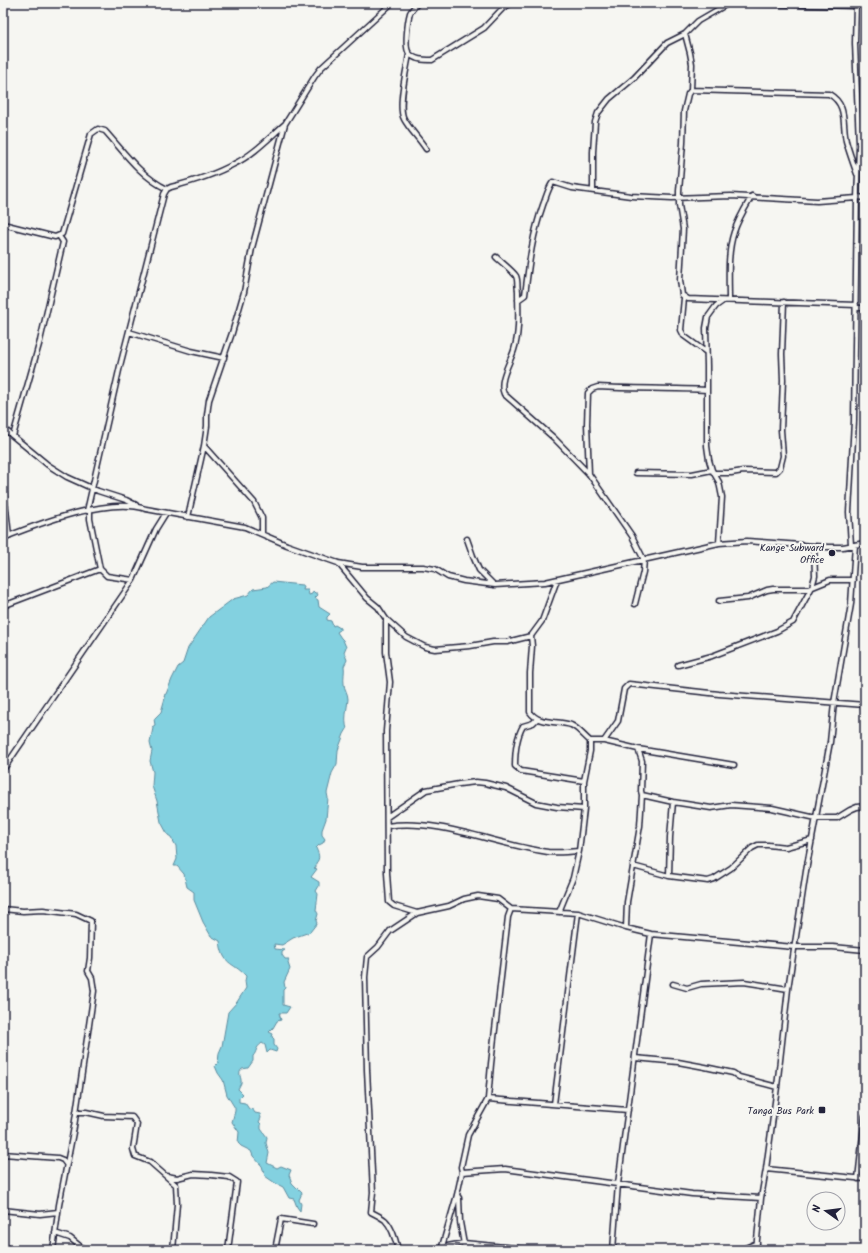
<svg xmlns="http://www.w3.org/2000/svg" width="868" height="1253" viewBox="0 0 868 1253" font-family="Kalam,sans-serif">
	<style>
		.water { fill: #83d1e0; stroke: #5c8b9e }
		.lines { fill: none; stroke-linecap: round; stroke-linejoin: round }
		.street-casing { stroke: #22223b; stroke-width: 7 }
		.street { stroke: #f6f6f2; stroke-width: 4 }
		.poi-dot { fill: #22223b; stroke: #f6f6f2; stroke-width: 1.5 }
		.labels { text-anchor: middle; stroke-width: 4; stroke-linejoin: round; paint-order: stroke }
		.poi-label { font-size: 10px; fill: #22223b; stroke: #f6f6f2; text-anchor: end }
	</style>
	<rect width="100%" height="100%" fill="#f6f6f2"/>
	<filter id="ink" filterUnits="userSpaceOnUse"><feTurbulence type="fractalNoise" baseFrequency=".025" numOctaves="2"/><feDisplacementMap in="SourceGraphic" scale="8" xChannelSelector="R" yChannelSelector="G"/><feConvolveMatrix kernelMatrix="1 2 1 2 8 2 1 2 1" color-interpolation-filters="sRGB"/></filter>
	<g filter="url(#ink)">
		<path class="water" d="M273,582L302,585L304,586L303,590H308L309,595L312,594L313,591L315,593H317L318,595L315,598L318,600L319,607L330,614L327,617V620L331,621L333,626L335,625L340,628V630L337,632L341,638L343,640L346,647L344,652L347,660L344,666C345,671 343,678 344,684C344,689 348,693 348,699C347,710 344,719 347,729L344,734L338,750L337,764L332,773L327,793L328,798L326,819L322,830V835L325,839L323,843L319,845L316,848C318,853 321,858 316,863V867L314,868L317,869L311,877L319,882V886L316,891L318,894L316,910L318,914L316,921L317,923L310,932L304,934L293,938L282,945L274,944L275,949L285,950L282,952V955L285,959H289L288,963L290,969L284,982L285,988L283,990V1005L290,1007L286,1013H279L281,1020L277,1021L273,1028L269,1032L273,1034L272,1037L274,1039V1045L277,1049L276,1052L270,1050L267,1053L265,1045L262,1043C255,1048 257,1052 253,1056V1061L248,1068L242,1069C237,1074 242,1077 241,1083C240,1085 239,1087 238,1089L243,1094L239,1098V1102L245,1103L249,1109L253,1110L255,1113L260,1114L261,1118L259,1122L261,1124V1129L267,1137L266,1143L269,1153L267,1163L277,1168L281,1166L291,1170L289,1175L292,1183L302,1193L299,1200L301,1204L300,1211L297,1207L294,1199L289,1198L283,1187L275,1183L265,1176L262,1166L253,1156L251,1151L241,1146L238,1143L239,1132L232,1122L235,1111V1108L227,1095L223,1080L218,1073L215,1066L218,1063L219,1053L222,1046L228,1012L237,1002L246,988L245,981L246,976C232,961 223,966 220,941L211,936L203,922L194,900V892L187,887L184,874L177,866H174L177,859L176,846L171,837L168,835L161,822L157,801L152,786L153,772L150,761L152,751L150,743L153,728L152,727L155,725L154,719L161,712L165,698L164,695L166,694L172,679L178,667L183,663L188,648L209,617L233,599L248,595L253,589L267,587Z"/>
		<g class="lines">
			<g class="street-casing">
				<path id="street" d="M418,3C415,6 412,9 410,13C408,20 404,48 409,53C414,60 424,60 432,60L484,28L503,8L512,3
					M498,3L503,8
					M730,3L856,6
					M856,3L855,43L859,144
					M685,34L690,53L692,64L691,90L688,94L684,111L683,143L679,191V205L683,229L680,280L682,295L688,299L856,305
					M409,54C407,68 397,107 404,119C410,130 419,138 426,149
					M691,90L829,94C848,105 842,123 846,141C849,152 853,163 857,174
					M593,190V152L595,122L598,113L609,99L634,78L667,43L685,34L698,21L729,3
					M858,197L865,198
					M3,224L55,237L62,234L91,134L98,129L105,131C124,152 141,177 167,189
					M496,257C500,261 514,272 516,276C518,280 517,287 518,291C518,311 520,331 514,350C510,363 498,381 504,394L554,438L589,474L632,536L644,560L643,572L635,604
					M684,298L681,330L684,336L706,352
					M518,300L525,295C529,263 532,236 543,205C546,198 548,188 553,182L572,188L631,196L672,198L731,196L817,201L857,198
					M729,300C729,280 727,252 734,232C738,219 745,208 752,196
					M856,308H865
					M129,332L191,351L224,358
					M3,428L48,465L67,477L98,491L126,500L136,505
					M13,436L40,341L63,242L59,236
					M204,446L254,502L262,518V534
					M636,473L692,474L712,470
					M714,473H731L743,471L776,472L780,468L783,456L781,430L783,380L782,354L784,302
					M589,474L587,424L588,393L592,389L598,387C634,389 671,388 707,390
					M3,482L9,536
					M188,517L204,446L207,426V415L209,400L232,333L244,292L252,248L285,124L315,76L321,68L392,3
					M3,538C38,524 109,496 146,509L245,527L287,545L338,563L362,567H423L435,569L448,577L464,581L495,585L545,582L719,543L747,541L828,547H843L865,543
					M467,539L473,556L479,570L494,585
					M719,543L722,497L719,482L712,470L709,460L707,446V366L706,328L708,317L716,306L723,301
					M851,545L849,512L854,421L857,198L859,146L865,131
					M338,563L367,598L378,607L386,619L406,637L425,647L435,649L470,646L493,642H507L531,636L542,621L557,580
					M133,580L107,576L100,569L90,519V511H87L120,366L164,194L167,189L171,187C191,182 216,174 234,164C253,155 269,138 285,124
					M719,601L748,598L767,590L773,589H808L830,580H853
					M3,606L100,569
					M386,619V652L390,682L386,731L387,873L389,902L394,906L417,913L449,906L464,899L478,896L498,899L511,909
					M531,636L532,646L530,673V712C539,725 557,720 571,725C578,728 584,736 590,741V751L584,781V809L579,851L573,878L559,912
					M678,665L712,656L777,631L793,622L812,587L815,576L814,546
					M537,719L533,723L523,726C516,738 515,753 515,766L521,771L584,781
					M590,741H604L638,749L734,765
					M604,741L618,721L624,689L629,684L719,694L865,705
					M3,770L133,580L156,529L166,513
					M642,795L673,802L711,808L731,805L772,808L816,818H837L850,810L857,807L865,806
					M387,817L426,790L459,784L476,782L485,783L506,788L536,803L557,807L584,809
					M387,826C439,818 496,845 548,852C558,853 569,852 579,851
					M633,866L669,876L708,881L714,879L731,868L752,848L758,845H768L786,847L812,840
					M669,876L670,837L673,802
					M3,909L23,911L43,910L76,914L91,921L90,958L88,971L92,978L94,991L74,1127L59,1205L53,1250
					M626,928L627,902L640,826L642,795L641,791L642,761L638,749
					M673,984L687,988L701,984L744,982L788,989
					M635,1058L678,1062L705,1067L733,1073L739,1077L777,1087
					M488,1099L628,1110
					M554,1104L578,913
					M76,1112H86L104,1116L132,1117L137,1124L133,1149L135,1156L150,1162L176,1185L177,1204L173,1250
					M3,1154L58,1158L63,1160L66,1164
					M766,1169L865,1179
					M462,1172L505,1169L692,1194L761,1198
					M167,1176L177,1178L193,1174L211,1175L229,1177L237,1182L228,1250
					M858,1179L865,1116
					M457,1195L459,1198L460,1222L465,1250
					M3,1210L40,1214L58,1212
					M55,1233L70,1238L81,1247L88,1250
					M442,1247L464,1243L535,1250
					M275,1250L281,1219L313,1224
					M398,1250C396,1241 392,1227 385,1220C381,1217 375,1214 371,1212L373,1192L367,1070L365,977L367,957L378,947L390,931L417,913
					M441,1250L457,1195L462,1172L461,1167L468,1135L488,1099L491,1064L508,917L511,909L578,913L626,928L651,934L794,947H833L865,950
					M613,1250L618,1184L651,934
					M741,1250L757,1243
					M756,1250L761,1198L766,1169L777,1087L788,989L806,871L830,742L834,703L851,604L855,545"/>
			</g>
			<use href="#street" class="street"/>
		</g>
	</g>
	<g class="poi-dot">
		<circle cx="832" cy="553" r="4"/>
		<rect x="818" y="1106" width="8" height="8" rx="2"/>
	</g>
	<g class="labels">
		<g class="poi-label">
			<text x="824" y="551">Kange Subward<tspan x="824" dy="12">Office</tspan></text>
			<text x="814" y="1114">Tanga Bus Park</text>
		</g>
	</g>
	<rect width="868" height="1253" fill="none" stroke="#f6f6f2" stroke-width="16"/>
	<rect x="8" y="8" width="852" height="1237" fill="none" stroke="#22223b" stroke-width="1.5" filter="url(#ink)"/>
	<g transform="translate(826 1211) rotate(284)"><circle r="19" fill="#f6f6f2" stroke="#a1a1a9"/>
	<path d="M0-3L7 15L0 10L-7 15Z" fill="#22223b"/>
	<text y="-6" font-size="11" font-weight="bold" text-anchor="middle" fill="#22223b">N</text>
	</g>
</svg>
